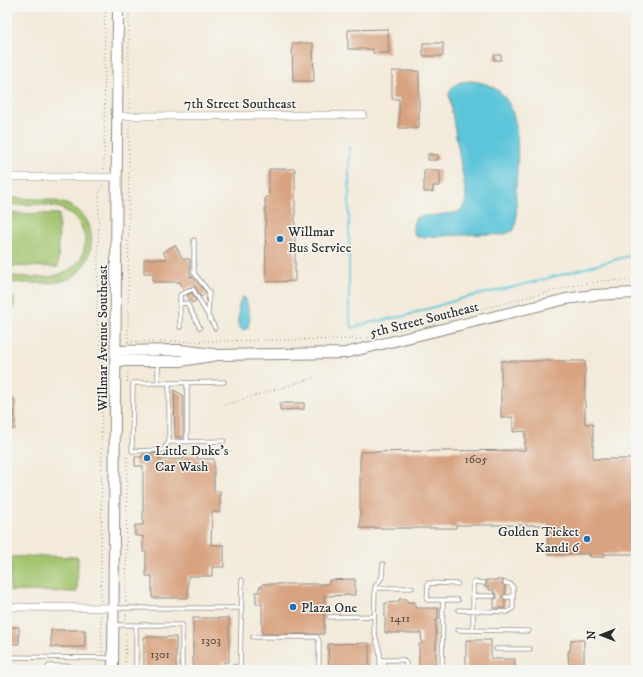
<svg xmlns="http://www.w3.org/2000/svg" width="643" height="677" viewBox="0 0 643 677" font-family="'IM FELL DW Pica',serif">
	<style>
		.green { fill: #a3c56f; stroke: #67784d }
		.water { fill: #5cc5d9; stroke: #447882 }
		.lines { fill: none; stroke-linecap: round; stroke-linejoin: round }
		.stream { stroke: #5cc5d9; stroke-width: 2 }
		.building { fill: #d8a380 }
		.lane-casing { stroke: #8f8a82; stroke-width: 5 }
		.street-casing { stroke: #8f8a82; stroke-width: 8 }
		.secondary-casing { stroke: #8f8a82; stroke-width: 12 }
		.path { stroke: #8f8a82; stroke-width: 1; stroke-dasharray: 1 3; stroke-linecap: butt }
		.lane { stroke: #fff; stroke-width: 3.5 }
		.street { stroke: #fff; stroke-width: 7 }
		.secondary { stroke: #fff; stroke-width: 10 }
		.poi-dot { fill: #1f6fb2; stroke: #f6f6f2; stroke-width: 1.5 }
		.labels { text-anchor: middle; stroke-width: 3; stroke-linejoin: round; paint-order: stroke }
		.number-label { font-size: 12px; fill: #564940 }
		.street-label { font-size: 14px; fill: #2b2b2b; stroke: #f6f6f2 }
		.poi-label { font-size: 14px; fill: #2b2b2b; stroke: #f6f6f2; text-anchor: start }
	</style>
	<rect width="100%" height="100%" fill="#f6f6f2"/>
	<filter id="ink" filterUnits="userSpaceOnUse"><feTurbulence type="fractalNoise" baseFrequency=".025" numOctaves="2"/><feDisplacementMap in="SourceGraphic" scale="8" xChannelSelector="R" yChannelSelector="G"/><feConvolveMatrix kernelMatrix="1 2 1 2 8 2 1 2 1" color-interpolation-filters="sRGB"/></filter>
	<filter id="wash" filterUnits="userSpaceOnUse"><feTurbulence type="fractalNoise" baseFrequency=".012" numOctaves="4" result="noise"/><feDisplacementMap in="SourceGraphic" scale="16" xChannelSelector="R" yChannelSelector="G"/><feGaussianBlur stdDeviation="0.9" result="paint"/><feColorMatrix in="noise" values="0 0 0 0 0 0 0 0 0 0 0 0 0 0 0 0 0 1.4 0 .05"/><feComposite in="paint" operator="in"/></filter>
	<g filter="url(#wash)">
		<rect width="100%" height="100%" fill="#f3ead9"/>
		<path class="green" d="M7,198C41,199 96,195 91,246C90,259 82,271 71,278C56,286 24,283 7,282V276C26,276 50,281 67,271C94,256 89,220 62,209C46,202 24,205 7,205Z
			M7,213L59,214L58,267L7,266Z
			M7,298H14V307L7,322Z
			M40,556L78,557L77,592L10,591L11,557Z"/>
		<path class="water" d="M469,81C526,84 518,146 516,187C515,200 518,217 514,230L503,235L482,234L417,237C411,233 412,222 417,217L456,213C464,209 466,202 466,194L449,95C451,84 459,82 469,81Z
			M242,297L246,299L250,318L248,328L243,330L238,326L239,304Z"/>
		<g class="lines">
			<path class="stream" d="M349,146V317L352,328L367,323L404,316L464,298L538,281L636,254"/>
		</g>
		<g id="blocks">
			<path class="building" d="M388,29L389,53H373V49H348V30Z
				M292,43H313L314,81H293Z
				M423,43H443V56H423Z
				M494,55H501V60H494Z
				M392,71H419V128H399V99H392Z
				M428,154L438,155V160H428Z
				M269,169H295V281L266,282L265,197H269Z
				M424,170H440V186H433V192H424Z
				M175,245L183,259H190V277L192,276L206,293L201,297L194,286L184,290L180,282H153V273H144V259H167L163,252Z
				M192,293L196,301L192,303L187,295Z
				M501,361H585V424H593V459H636V554H604V557H590V554H548V525H456V528H360V452L525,450V431L513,432V417L501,418Z
				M174,390L183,395V438L175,437Z
				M7,399H15V429H7Z
				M280,403H304V409L280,410Z
				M159,453V460L184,459V455H197V459H214V491H220V512H212L211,545H224V567H212V576H188V598H152V576H146V552H143V536H135V525H143V466H135V457H143V454Z
				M355,579V595L324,596V634H262V604H256V592H259V587H262V584H329V580Z
				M486,580H504L502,584L505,586V594L502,597L505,600V608H494V599L497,598V595L494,593V590H489V587H484L487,584Z
				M399,599H407V602H415V608H438V620H436V670H419V644H422L421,633H385V603L399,602Z
				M193,618H229V662H223V670H193Z
				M7,627H19V644H7Z
				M51,630H85V647H51Z
				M144,637H176V670H144Z
				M466,640H491V659H515V670H466Z
				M571,640H584V670H569L568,651H570Z
				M369,643V670H329L328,644Z"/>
		</g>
	</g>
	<g filter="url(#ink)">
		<use href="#blocks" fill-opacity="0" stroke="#8f8a82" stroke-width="1"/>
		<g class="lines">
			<g class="lane-casing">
				<path id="lane" d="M194,240V273L209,292L208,314
					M180,304L187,303L200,328
					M180,327V295L193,289L215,328
					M158,361V382
					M224,382L169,383V442L224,441
					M169,383H133L132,451L163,450L169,442
					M187,383V442
					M458,584L428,583L427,600H458
					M375,588H412
					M473,596H494
					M505,597H513
					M114,608H241
					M458,610L508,612L513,608V587L510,584L505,583
					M329,617L374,616
					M114,625H182V670
					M458,630L529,631
					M473,630V582L484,583
					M253,637H317L319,641V670
					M496,649H530
					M7,657L112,658
					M380,660H403L406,663V670
					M7,668L17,670
					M46,670L49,666H70L80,670
					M136,670V625
					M226,670L227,668L240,666
					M240,670L242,580
					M380,670V653L374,631L375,587L382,577L383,564
					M384,670V660
					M442,670L443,600"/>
			</g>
			<g class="street-casing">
				<path id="street" d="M117,116L363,115
					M7,177H116
					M7,607L114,608"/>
			</g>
			<g class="secondary-casing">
				<path id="secondary" d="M116,351L180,350L213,354
					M116,361H181L217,355L345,353L566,299L593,295L636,293
					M113,670L118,7"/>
			</g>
			<path class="path" d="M129,108V7
				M104,169L105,7
				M128,342L129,124
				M128,342L363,339L572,286L601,281L636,280
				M127,382L128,370
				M224,405L316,377
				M101,601L102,368L101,342L97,321L99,194L103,184
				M126,602L127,454
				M101,615L102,653
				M126,620V614
				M102,670V663
				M125,670L126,630"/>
			<use href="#lane" class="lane"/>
			<use href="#street" class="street"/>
			<use href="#secondary" class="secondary"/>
		</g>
	</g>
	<g class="poi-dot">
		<circle cx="280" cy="239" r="4"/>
		<circle cx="147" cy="458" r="4"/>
		<circle cx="587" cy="539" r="4"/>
		<circle cx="293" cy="607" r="4"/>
	</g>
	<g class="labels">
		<g class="number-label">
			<text x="476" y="463">1605</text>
			<text x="400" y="622">1411</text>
			<text x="211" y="644">1303</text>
			<text x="160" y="658">1301</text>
		</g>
		<g class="street-label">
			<text x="240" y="108">7th Street Southeast</text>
			<text transform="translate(424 319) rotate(-14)" y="5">5th Street Southeast</text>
			<text transform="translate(102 338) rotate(-90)" y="5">Willmar Avenue Southeast</text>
		</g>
		<g class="poi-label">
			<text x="288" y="236">Willmar<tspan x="288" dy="16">Bus Service</tspan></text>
			<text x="155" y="455">Little Duke's<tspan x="155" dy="16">Car Wash</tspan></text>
			<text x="579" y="536" text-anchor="end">Golden Ticket<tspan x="579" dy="16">Kandi 6</tspan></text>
			<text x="301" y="612">Plaza One</text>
		</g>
	</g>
	<rect width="643" height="677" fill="none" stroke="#f6f6f2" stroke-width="24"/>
	<g transform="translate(601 635) rotate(270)" stroke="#f6f6f2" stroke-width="3" paint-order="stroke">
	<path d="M0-3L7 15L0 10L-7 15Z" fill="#2b2b2b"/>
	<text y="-6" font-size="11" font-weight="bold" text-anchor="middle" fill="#2b2b2b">N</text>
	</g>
</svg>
